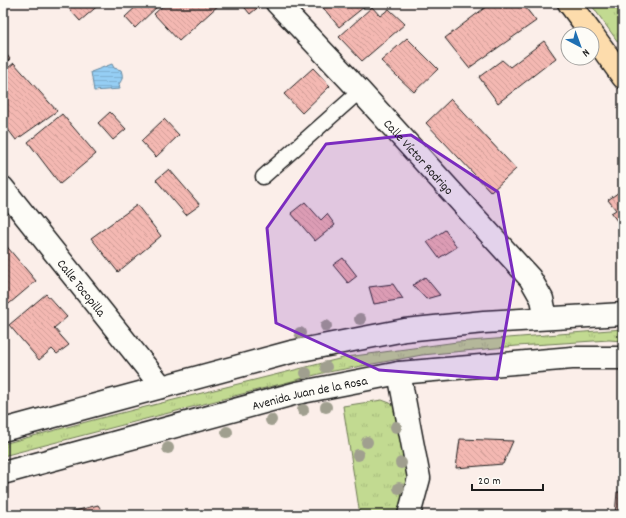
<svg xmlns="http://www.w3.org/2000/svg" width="626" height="518" viewBox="0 0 626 518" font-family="Dekko,sans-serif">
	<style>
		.grass { fill: url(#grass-tufts); stroke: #6f7b56 }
		.water { fill: url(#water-rules); stroke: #65879e }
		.building { fill: url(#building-back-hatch); stroke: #1c1c1c }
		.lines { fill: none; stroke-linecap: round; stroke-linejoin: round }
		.lane-casing { stroke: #1c1c1c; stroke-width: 17 }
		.street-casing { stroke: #1c1c1c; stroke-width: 25 }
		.secondary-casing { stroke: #1c1c1c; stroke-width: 25 }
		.primary-casing { stroke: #1c1c1c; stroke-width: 25 }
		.lane { stroke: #fdfcf7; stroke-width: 14 }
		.street { stroke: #fdfcf7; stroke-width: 22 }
		.secondary { stroke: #fdfcf7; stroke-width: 22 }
		.primary { stroke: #fddcac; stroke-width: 22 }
		.tree { fill: #a09f8f }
		.marked { fill: #7b2cbf; fill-opacity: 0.2; stroke: #7b2cbf; stroke-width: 3; stroke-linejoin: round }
		.labels { text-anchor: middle; stroke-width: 4; stroke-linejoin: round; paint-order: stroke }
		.street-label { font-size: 13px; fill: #1c1c1c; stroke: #fdfcf7 }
	</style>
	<defs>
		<pattern id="grass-tufts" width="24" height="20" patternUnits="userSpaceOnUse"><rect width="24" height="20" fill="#c2da91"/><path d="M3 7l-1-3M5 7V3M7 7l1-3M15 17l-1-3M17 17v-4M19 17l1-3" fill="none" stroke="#a6ba7c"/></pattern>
		<pattern id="water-rules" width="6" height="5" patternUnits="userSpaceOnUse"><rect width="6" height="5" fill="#95cef4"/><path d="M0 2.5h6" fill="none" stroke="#80b0d1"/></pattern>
		<pattern id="building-back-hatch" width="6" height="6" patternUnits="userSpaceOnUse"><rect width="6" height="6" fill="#f4b8b2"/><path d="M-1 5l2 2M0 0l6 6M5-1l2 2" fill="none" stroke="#d19e98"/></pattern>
	</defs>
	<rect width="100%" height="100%" fill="#fbeee9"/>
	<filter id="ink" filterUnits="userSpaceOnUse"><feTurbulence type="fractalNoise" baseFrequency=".025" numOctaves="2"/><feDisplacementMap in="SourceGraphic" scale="8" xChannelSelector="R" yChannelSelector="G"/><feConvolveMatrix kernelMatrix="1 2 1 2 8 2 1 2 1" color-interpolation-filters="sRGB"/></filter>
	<g filter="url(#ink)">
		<path class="grass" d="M590,3H623V49Z
			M623,329V341L609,340L517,346L422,355L323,373L3,456V444L101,418L347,357L457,342Z
			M382,400L390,403L398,409L408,481L398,515H360L343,406Z"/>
		<path class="water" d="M112,64L114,68L121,70C123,76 123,79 119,84L120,89L94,91L91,72Z"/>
		<path class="building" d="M64,3H101L80,21Z
			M140,3H161L135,28L125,17Z
			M166,3H221L179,41L154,14Z
			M241,3H261L262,4L250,14Z
			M321,3H369L339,27L320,4Z
			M491,3H522L536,21L469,68L445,38Z
			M372,7L380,16L389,9L405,24L362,61L339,37Z
			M407,38L438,69L414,92L381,61Z
			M544,41L556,58L498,103L479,77L502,60L510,67Z
			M3,50L10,59L3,65Z
			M14,63L57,111L16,140L3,123V72Z
			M313,68L330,86L302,113L284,94Z
			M451,99L516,169L491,192L426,123Z
			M110,112L126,129L113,140L98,123Z
			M62,114L96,154L60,184L28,142Z
			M164,119L179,135L156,157L141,141Z
			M169,169L200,205L186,215L156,180Z
			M623,189V224L621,226L611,213L616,210L608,200Z
			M305,202L321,220L327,214L335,225L315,241L291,213Z
			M137,205L161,236L118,272L91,238Z
			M445,230L457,247L439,258L427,242Z
			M3,242L36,281L3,309Z
			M343,258L357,276L348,283L333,265Z
			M425,277L440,295L426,299L413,285Z
			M393,284L403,299L374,304L369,287Z
			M46,294L67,317L54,328L69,345L57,354L52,349L39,360L9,325Z
			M460,439L513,441L503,464L456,468Z
			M617,492H623V515H615Z
			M98,505L105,515H59Z"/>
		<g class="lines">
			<g class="lane-casing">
				<path id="lane" d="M263,177L360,91"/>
			</g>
			<g class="street-casing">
				<g id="street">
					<path id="s1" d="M277,3L360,91L530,278L542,299L546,318"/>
					<path id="s2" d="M3,188L162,387"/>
					<path d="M399,373L419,478L409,515"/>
				</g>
			</g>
			<g class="secondary-casing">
				<g id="secondary">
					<path d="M3,430L291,352L405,330L484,322L623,314"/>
					<path id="s3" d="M3,473L297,393L399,373L572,358H623"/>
				</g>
			</g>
			<g class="primary-casing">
				<path id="primary" d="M569,3L592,34
					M592,34L623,77"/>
			</g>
			<use href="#lane" class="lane"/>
			<use href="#street" class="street"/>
			<use href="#secondary" class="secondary"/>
			<use href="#primary" class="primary"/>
		</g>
		<g class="tree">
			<circle cx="360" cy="319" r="6"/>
			<circle cx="326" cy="326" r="6"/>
			<circle cx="300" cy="333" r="6"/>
			<circle cx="326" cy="367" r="6"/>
			<circle cx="306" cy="373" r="6"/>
			<circle cx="326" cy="407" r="6"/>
			<circle cx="303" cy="410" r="6"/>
			<circle cx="271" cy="420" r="6"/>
			<circle cx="396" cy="427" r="6"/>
			<circle cx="227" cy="432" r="6"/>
			<circle cx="367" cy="442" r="6"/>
			<circle cx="168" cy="448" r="6"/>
			<circle cx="358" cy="455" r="6"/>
			<circle cx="401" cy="463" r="6"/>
			<circle cx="399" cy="488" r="6"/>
		</g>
	</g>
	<path class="marked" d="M411,135L498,192L514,279L497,379L379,370L276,323L267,228L326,144Z"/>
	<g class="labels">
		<g class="street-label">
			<text dy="5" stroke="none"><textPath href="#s1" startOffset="209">Calle Víctor Rodrigo</textPath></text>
			<text dy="5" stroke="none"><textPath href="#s2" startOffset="127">Calle Tocopilla</textPath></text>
			<text dy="5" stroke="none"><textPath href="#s3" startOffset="317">Avenida Juan de la Rosa</textPath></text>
		</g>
	</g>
	<rect width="626" height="518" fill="none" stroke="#fdfcf7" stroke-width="16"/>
	<rect x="8" y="8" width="610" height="502" fill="none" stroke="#1c1c1c" stroke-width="1.5" filter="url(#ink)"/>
	<g transform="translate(580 46) rotate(139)"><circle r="19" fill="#fdfcf7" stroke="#a3a29f"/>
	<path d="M0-3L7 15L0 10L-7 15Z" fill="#1f6fb2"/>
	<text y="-6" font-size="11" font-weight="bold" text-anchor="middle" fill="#1c1c1c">N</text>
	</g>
	<path d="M472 484v6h71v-6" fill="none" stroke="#1c1c1c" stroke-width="2"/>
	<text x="478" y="484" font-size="12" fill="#1c1c1c" stroke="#fdfcf7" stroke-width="3" paint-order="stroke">20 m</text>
</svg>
